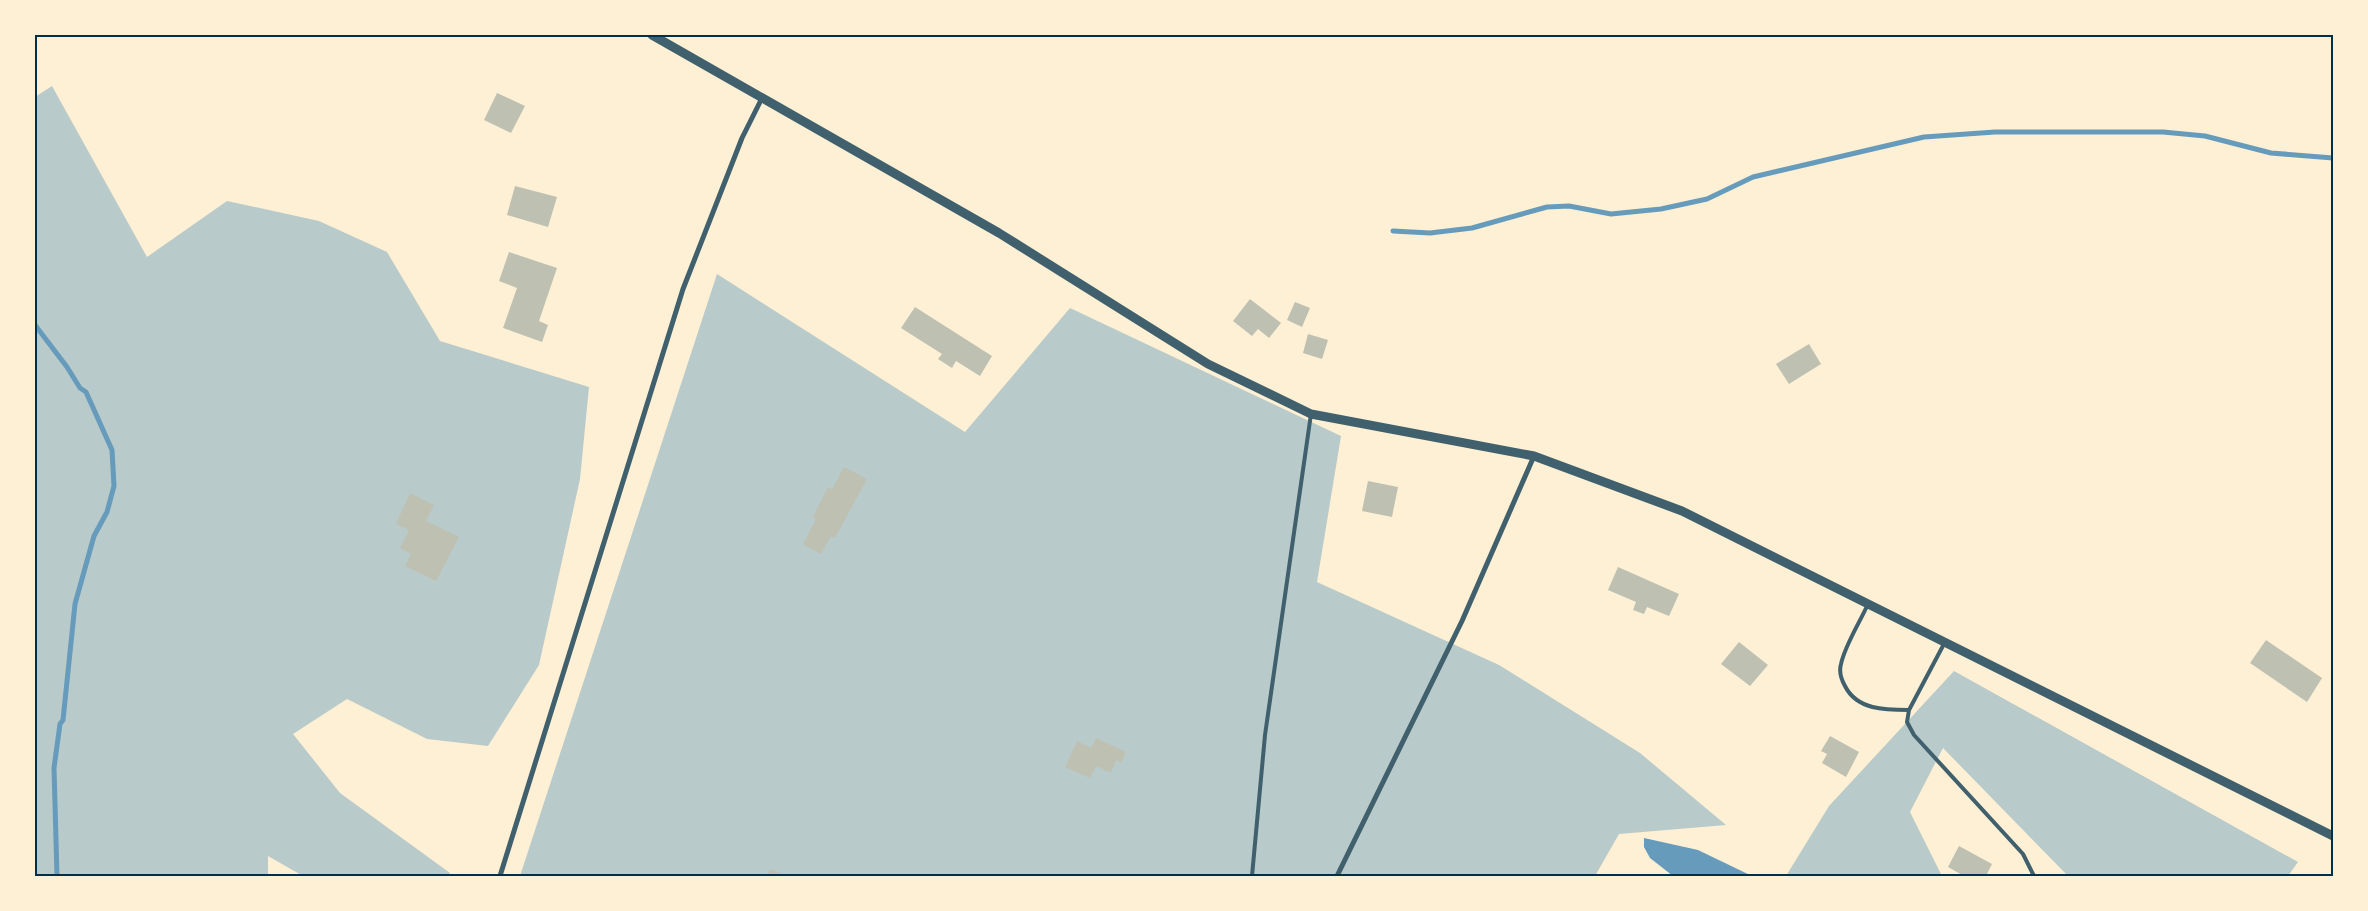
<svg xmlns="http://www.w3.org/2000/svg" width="2368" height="911" viewBox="0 0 2368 911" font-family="'Archivo Narrow',sans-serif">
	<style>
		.green { fill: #b9caca }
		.water { fill: #669bbc }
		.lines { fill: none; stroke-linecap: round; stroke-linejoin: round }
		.stream { stroke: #669bbc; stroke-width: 5 }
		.building { fill: #bec0b2 }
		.service { stroke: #3f606c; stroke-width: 4 }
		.minor { stroke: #3f606c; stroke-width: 5 }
		.tertiary { stroke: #3f606c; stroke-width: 9 }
		.neatline { fill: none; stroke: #003049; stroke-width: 2 }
	</style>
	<rect width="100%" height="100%" fill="#fdf0d5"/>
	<path class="green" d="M52,86L147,257L227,201L319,221L387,252L440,341L589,387L580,479L539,665L488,746L427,739L347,699L293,734L340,793L450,873L448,876H303L268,856V876H35V97Z
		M717,274L965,432L1070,308L1341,436L1317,582L1499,665L1640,753L1726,825L1619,834L1595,876H520Z
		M1954,671L2298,862L2288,876H2068L1943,748L1910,812L1942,876H1786L1829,806Z"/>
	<path class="water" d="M1644,838L1698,850L1752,876H1673L1650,858L1644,847Z"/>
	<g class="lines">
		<path class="stream" d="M1393,231L1430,233L1472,228L1547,207L1569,206L1611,214L1661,209L1707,199L1753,177L1924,137L1995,132H2163L2205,136L2271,153L2333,158
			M35,325L67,367L80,388L86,392L112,450L114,486L107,512L94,536L75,604L63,720L60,724L54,768L57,876"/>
	</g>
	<path class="building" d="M497,93L525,106L511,133L484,120Z
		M515,186L557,197L548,227L507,215Z
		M509,252L557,268L539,321L548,325L542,342L503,328L517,288L499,281Z
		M1250,299L1281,323L1269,338L1258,329L1252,336L1233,321Z
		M1295,302L1310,308L1302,327L1287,320Z
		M915,307L992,356L980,376L956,361L952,368L938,359L942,354L901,328Z
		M1308,334L1328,340L1322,359L1303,353Z
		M1809,344L1821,364L1789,384L1776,364Z
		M844,467L867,479L835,538L831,536L821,554L803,544L816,519L813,517L828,487L832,489Z
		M1368,481L1398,487L1392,517L1362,511Z
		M410,493L434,505L426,521L459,537L436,581L405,566L411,554L400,548L409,530L396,524Z
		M1618,567L1679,594L1669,616L1647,607L1644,614L1633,610L1636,602L1608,590Z
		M2266,640L2322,678L2307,702L2250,663Z
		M1739,642L1768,665L1750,686L1721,664Z
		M1830,736L1859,752L1846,777L1822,763L1827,754L1821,751Z
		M1096,738L1126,752L1121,763L1116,760L1111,773L1096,766L1090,778L1065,767L1077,741L1091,748Z
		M1959,846L1992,864L1986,876H1964L1948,867Z
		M770,869L787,876H767Z"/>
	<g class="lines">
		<path class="service" d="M1868,604C1860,622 1845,645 1841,664C1839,671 1841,679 1845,686C1857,710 1885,710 1909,710
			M1945,642L1909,710L1907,722L1914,735L2023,854L2034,876
			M1252,876L1265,735L1311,414"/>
		<path class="minor" d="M500,876L683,289L742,138L762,98
			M1337,876L1462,621L1534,456"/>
		<path class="tertiary" d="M652,35L999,233L1208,364L1311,414L1534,456L1682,511L2333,836"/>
	</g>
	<rect width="2368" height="911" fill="none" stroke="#fdf0d5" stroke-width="72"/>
	<rect x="36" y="36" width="2296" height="839" class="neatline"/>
</svg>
